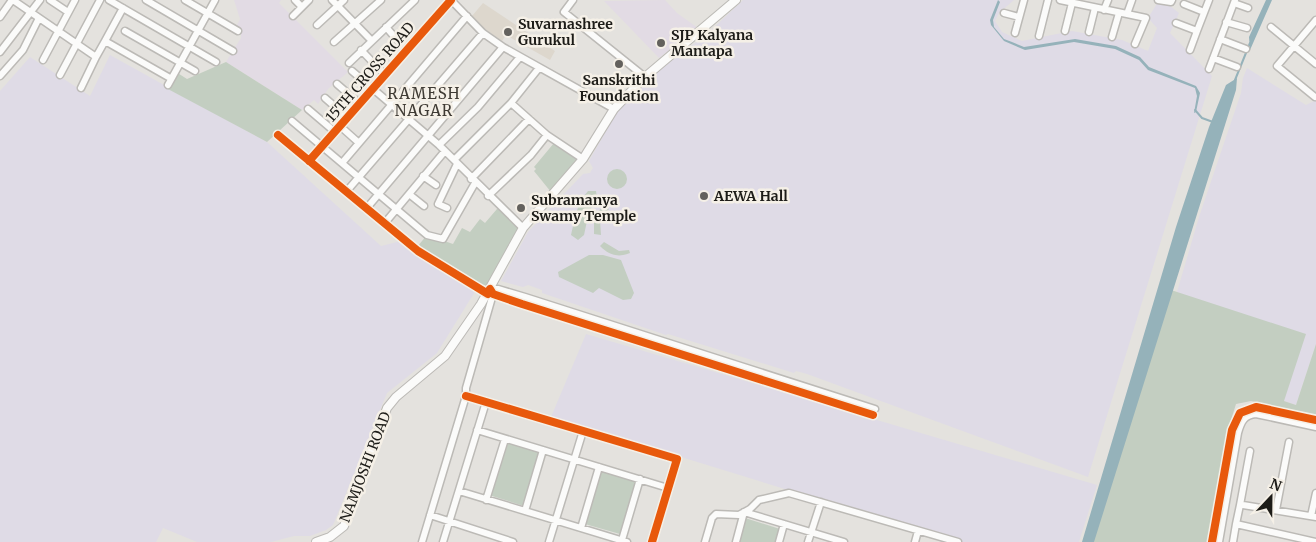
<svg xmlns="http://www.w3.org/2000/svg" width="1316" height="542" viewBox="0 0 1316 542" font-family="Merriweather,serif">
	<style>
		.commercial { fill: #e2dbe4 }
		.industrial { fill: #dfdbe6 }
		.built { fill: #ddd7cd }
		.green { fill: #c3cec1 }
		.water { fill: #95b2ba }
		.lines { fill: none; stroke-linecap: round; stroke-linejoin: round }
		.stream { stroke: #95b2ba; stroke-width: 2 }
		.minor-casing { stroke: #bcbab6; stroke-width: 9 }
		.major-casing { stroke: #bcbab6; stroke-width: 10 }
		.minor { stroke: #fbfbfa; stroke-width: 6 }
		.major { stroke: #fbfbfa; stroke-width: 8 }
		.cycleway-casing { stroke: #f5f0e7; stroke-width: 11 }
		.cycleway { stroke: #e8590c; stroke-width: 8 }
		.poi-dot { fill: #63615d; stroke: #f5f0e7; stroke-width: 2 }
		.labels { text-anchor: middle; stroke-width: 5; stroke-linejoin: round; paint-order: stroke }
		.poi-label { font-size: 14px; font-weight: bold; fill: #1d1c18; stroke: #f5f0e7; text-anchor: start }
		.street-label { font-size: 14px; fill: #1d1c18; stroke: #f5f0e7 }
		.neighbourhood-label { font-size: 15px; letter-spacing: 1px; fill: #3f3b34; stroke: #f5f0e7 }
	</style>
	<rect width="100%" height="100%" fill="#e4e2de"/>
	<path class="commercial" d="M234,0H281L279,3L348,72L328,89L318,104L314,100L302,110L226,62L241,38V31L236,27L240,19Z
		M665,0L677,13L698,28L659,58L604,1Z"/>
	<path class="industrial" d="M743,0H1014L999,13L995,21L1002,32L1022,41L1072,31L1122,40L1148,51L1157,28L1148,18L1158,2H1165L1179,13L1170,33L1212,76L1088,477L807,374L796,371L794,373L668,334L666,335L542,293V290L528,285L523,287L501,281L528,232L583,174L590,173L591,171L593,168L589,161L619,108L645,81L707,34Z
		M110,55L267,142L381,246L401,241L424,259L476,290L437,353L387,393L333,525L326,530L310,536H294L271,542H197L163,528L156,542H0V91L30,57L90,96Z
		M1247,68L1306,105L1316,100V344L1296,405L1284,401L1177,292L1199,217L1241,93L1243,78Z
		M586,334L1097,485L1079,542H940L941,537L551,417Z"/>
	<path class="built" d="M483,3L555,51L550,60L506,35L502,41L485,29L472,16Z"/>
	<path class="green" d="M226,62L302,110L267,142L166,88L176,72L187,79Z
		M554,143L580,159L551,192L534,171L536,169L534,167Z
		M607 179a10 10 0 1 1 20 0a10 10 0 1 1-20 0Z
		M588,191H596L597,198L589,212L584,235L578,240L571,235C575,219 576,204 588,191Z
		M604,206L609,209L600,220L601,235L594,234V215Z
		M497,209H502L520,228L488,286L477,284L417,247L427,235L453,244L462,228L470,232L480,219L485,223Z
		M604,242L619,251L629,250L630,253C618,258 609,255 600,246Z
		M589,255H603L621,260L634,293L631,299L623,300L599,288L593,293L559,277L558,272Z
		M1171,290L1306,334L1284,401L1296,405L1316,344V415L1251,401L1236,404L1230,423L1208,542H1093Z
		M506,442L541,453L524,506L489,495Z
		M601,470L636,481L620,534L585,524Z
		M745,518L780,529L776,542H738Z"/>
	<path class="water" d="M998,0L1000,2L993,20L994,27L1004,39L1012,42L1024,47L1075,39L1116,46L1140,57L1149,67L1196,86L1200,93L1196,112L1194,113L1197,96L1195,88L1148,70L1139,60L1115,49L1074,42L1025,50L1004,41L991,25L990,20Z
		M1266,0H1272L1250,50L1249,37Z
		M1237,78L1236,90L1094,542H1082L1176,227L1209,127L1226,85Z"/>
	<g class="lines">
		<path class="stream" d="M1235,80L1250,43
			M1195,110L1202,118L1213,122"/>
		<g class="minor-casing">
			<path id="minor" d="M13,0L96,57L105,41L170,78
				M50,0L68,12
				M109,0L216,62
				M146,0L233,51
				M185,0L238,31
				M295,0L302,7
				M332,0L371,40
				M451,0L483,33L503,47L614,109
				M573,0L564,12L645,77
				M1060,0L1127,14L1132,0
				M1158,0L1171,2L1172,0
				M1234,3L1248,8
				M1184,4L1204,12
				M1104,10L1108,0
				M1004,13L1019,17
				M1127,14L1146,18L1135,44
				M293,16L309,0
				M0,17L12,0
				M1226,22L1247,28
				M1176,23L1197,31L1209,0
				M317,25L344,0
				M386,27L398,41
				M1271,27L1316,64
				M125,31L195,71
				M1065,31L1072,3
				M1089,32L1095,8
				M1015,33L1024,0
				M1039,36L1048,0
				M1112,37L1119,13
				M1220,39L1246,49
				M105,41L123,8
				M334,42L381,0
				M361,50L385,75
				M1190,50L1197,31
				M0,52L40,0
				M1213,58L1237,67
				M43,60L75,0
				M349,63L415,0
				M1209,69L1235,0
				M352,71L439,145L523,228
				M60,75L100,0
				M0,76L23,50L39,18
				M337,84L360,104
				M168,85L215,0
				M81,88L96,57
				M1315,97L1277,66L1316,20
				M325,98L348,118
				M511,103L547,135L583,159
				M308,109L335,132
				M292,121L427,235L443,239L475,183
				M340,126L359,143
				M278,135L418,251L488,294
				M439,145L478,107L520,57
				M454,160L511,103L539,68
				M309,161L451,0
				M342,163L467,16
				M423,176L436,185
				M471,179L529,119
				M346,192L483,33
				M409,194L424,206
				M488,196L531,155L547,135
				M447,208L438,204L457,164
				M366,209L503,47
				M384,224L445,151
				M490,289H498L525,297L875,409
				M490,289L493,294L522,304L873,415
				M466,396L677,459L652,542
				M477,430L668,488
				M459,491L627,542
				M486,500L505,439
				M1240,505L1250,451
				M1276,510L1289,442
				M525,511L543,450
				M430,515L513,542
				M1311,516L1316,493
				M1236,524L1240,505H1243L1316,517
				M581,528L599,467
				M622,540L640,479
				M422,542L466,396V388L493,294
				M443,542L486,402
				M549,542L583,431
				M705,542L712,518L716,514L739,515L750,509L759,500L789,493L958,542
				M736,542L744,512L844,542
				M779,542L784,524
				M808,542L821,502
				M915,542L918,531
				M1212,542L1232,430L1240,413L1256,407L1316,420
				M1219,542L1238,433C1241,422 1244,415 1256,414L1316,427
				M1233,542L1236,524L1316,542"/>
		</g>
		<g class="major-casing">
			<path id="major" d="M316,542L330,537L344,526L387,408L396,397L445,356L481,304L523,228L583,159L614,109L645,77L736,0"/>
		</g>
		<use href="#minor" class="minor"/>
		<use href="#major" class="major"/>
		<g class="cycleway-casing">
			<path id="cycleway" d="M278,135L418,251L488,294
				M309,161L451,0
				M490,289L493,294L522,304L873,415
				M466,396L677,459L652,542
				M1212,542L1232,430L1240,413L1256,407L1316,420"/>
		</g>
		<use href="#cycleway" class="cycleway"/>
	</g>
	<g class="poi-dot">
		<circle cx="508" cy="32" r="5"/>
		<circle cx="661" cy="43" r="5"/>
		<circle cx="619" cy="64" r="5"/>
		<circle cx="704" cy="196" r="5"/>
		<circle cx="521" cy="208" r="5"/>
	</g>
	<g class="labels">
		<g class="poi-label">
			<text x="518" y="29">Suvarnashree<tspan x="518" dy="16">Gurukul</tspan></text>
			<text x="671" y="40">SJP Kalyana<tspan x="671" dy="16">Mantapa</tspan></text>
			<text x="619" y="85" text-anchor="middle">Sanskrithi<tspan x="619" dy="16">Foundation</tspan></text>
			<text x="714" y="201">AEWA Hall</text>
			<text x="531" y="205">Subramanya<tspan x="531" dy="16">Swamy Temple</tspan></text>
		</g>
		<g class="street-label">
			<text transform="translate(370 72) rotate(-49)" y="5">15TH CROSS ROAD</text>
			<text transform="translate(365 467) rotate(-69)" y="5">NAMJOSHI ROAD</text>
		</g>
		<g class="neighbourhood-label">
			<text x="424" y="99">RAMESH<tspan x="424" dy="17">NAGAR</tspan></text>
		</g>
	</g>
	<g transform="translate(1271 497) rotate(22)" stroke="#f5f0e7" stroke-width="4" paint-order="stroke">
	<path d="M0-4L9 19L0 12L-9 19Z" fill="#1d1c18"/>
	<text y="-8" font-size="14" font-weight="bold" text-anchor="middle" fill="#1d1c18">N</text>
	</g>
</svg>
